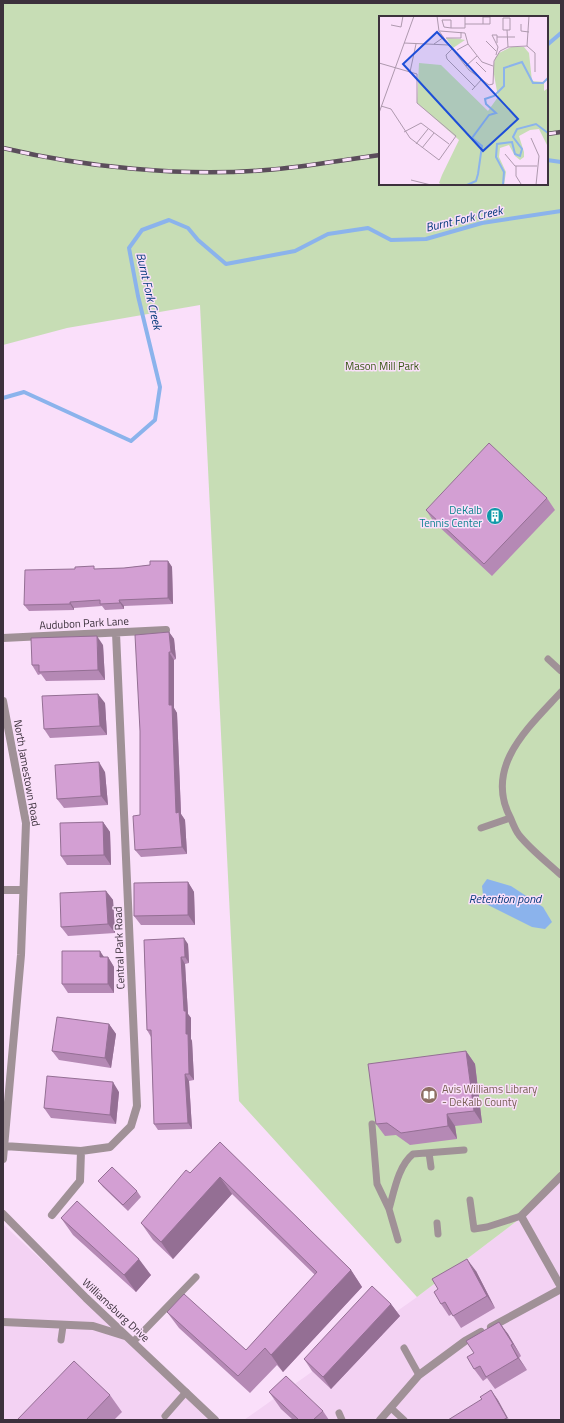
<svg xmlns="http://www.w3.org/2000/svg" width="564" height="1423" viewBox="0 0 564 1423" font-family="'Titillium Web',sans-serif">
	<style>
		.built { fill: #f3d2f3 }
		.green { fill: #c7ddb5; fill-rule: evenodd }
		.water { fill: #8bb3ec }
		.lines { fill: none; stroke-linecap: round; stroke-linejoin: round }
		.stream { stroke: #8bb3ec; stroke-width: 4 }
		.lane { stroke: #a09197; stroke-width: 7 }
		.street { stroke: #a09197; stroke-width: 8 }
		.rail-casing { stroke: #5b4d5b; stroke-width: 4.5 }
		.rail { stroke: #fadffa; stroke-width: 3; stroke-dasharray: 9; stroke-linecap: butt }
		.wall { fill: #b589b5 }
		.shaded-wall { fill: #946f94 }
		.building { fill: #d39fd3; stroke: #946f94 }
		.labels { text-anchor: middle; stroke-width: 3; stroke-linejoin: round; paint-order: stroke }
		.park-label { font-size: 11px; fill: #395817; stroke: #fadffa }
		.culture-label { font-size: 11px; fill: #0d838f; stroke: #fadffa; text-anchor: end }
		.street-label { font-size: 11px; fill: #3c313c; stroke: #fadffa }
		.education-label { font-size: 11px; fill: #785e54; stroke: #fadffa; text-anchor: start }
		.water-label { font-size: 12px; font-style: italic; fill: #04397b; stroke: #fadffa }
		.inset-river { fill: none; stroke: #8bb3ec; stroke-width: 2 }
		.inset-road { fill: none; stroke: #ae99ae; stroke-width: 1 }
		.view { fill: #1d4ed8; fill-opacity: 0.15; stroke: #1d4ed8; stroke-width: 2 }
		.inset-edge { fill: none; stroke: #3c313c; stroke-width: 2 }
	</style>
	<rect width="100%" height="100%" fill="#fadffa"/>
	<path class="built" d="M561,1175V1420H244L417,1297L522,1217Z
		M3,1224L213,1420H3Z"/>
	<path class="green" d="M3,3H561V1175L522,1217L417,1297L239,1101L200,305L67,328L3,345ZM380,17H547V184H380Z"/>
	<path class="water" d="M487,879L511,886L543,907L552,922L545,929L532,927L484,903L482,886Z"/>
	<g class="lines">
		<path class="stream" d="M547,45L561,33
			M547,160L561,162
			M3,398L24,392L131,441L155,420L160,387L138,296L129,248L142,230L169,220L188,228L198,240L226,264L295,251L328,234L368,228L391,240L426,239L482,223L561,211"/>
		<path class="lane" d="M548,659L561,671
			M561,692C528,728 483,767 511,819C513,824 516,831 519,835C531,850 547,862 561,875
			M481,828L510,818
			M372,1124L377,1184L389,1209L398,1240
			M429,1153L431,1167
			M470,1200L474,1229L487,1227L521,1216
			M389,1209C394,1192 398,1166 413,1154L464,1150
			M437,1223L438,1234
			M61,1340L63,1326
			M133,1342L196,1277
			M404,1348L419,1375
			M391,1408L404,1420
			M339,1413L342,1420
			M165,1416L186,1392"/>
		<path class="street" d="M3,638L166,630
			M3,701L26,823L21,955L3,1159
			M3,890H23
			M4,1146L81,1151L110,1147L131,1126L137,1106L116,633
			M561,1176L521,1216L561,1287
			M3,1214L86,1298L215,1420
			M52,1215L80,1181L81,1151
			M3,1322L93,1326L125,1336
			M491,1327L561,1289
			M380,1420L419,1375L465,1341L481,1332"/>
		<g class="rail-casing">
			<path id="rail" d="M547,134L561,132
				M3,148C83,167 183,177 266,170C304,167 342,160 380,155"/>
		</g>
		<use href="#rail" class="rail"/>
	</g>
	<path class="wall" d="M547,498L555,510L492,576L434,522L426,510Z
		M168,561L172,567L173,604L124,606V609L105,610L102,606L74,608V610L29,611L24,605L96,569L124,568L150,565Z
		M169,632L174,639L176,659L174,660V708L177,713L181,814L185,820L187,854L141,857L135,850L140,815Z
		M103,645L105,680L46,681L41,674L38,675L32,665Z
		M105,703L107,735L50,738L44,729Z
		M105,772L108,805L64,808L57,799Z
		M103,822L110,832L111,865H67L61,856Z
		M188,882L194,892L195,925H141L134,916Z
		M106,891L113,900L115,933L68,936L61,927Z
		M144,940L188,944L189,963L185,964L188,1014L191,1018V1039L192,1041L194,1080L189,1081L192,1129L158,1130L154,1124L151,1037L147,1030Z
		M104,957H108L114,967V993H68L62,984Z
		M109,1024L116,1034L111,1068L59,1060L52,1051Z
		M466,1051L475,1064L482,1123L455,1126L457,1139L410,1145L396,1135L385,1136L376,1124Z
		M119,1092L116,1124L51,1118L44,1108Z
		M220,1142L351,1270L362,1287L283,1372L277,1365L250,1393L179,1328L167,1312L246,1350L315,1275L232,1194L173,1259L153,1240L141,1223Z
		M98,1181L137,1191L141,1197L128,1211L103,1187Z
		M61,1218L151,1275L136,1292L73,1235Z
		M476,1271L495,1308L461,1328L452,1314L449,1316L441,1304Z
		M391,1304L400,1316L331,1389L312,1371L304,1359Z
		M499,1322L508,1334L521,1356L519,1358L527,1370L495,1389L487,1378L483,1381L474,1369V1353Z
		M269,1392L323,1411L329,1420H293L281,1409Z
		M110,1395L122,1412L114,1420H17Z"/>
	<path class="shaded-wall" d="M168,561L172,567L173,604L168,598Z
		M119,600L124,606V609L120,603Z
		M70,602L74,608V610L70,604Z
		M169,632L174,639L176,659L171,652Z
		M97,636L103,645L105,680L98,670Z
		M169,652L174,660V708L177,713L181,814L185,820L187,854L182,847L176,813L169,705Z
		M98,694L105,703L107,735L100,726Z
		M99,762L105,772L108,805L101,796Z
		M103,822L110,832L111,865L104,855Z
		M188,882L194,892L195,925L188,915Z
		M106,891L113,900L115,933L108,924Z
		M184,938L188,944L189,963L185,957Z
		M100,951L106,960L100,957Z
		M108,957L114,967V993L108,984Z
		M181,957L185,964L188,1014L191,1018V1039L192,1041L194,1080L189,1074L184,1011Z
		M109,1024L116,1034L111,1068L105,1058Z
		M466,1051L475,1064L482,1123L474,1111Z
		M185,1074L189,1081L192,1129L188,1123Z
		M113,1082L119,1092L116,1124L110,1115Z
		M447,1114L455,1126L457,1139L448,1126Z
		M220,1177L232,1194L173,1259L161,1242Z
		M139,1259L151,1275L136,1292L124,1275Z
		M467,1259L476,1271L495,1308L487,1296Z
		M351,1270L362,1287L283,1372L271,1355Z
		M391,1304L400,1316L331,1389L323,1377Z
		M499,1322L508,1334L521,1356L513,1344Z
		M511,1345L519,1358L527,1370L518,1358Z
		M491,1390L498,1400L509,1420L507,1418Z"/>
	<path class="building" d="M489,443L547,498L484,564L426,510Z
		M150,561H168V598L119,600L120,603L100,604V600L70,602V604L24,605L25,570L75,569V567L94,566V569L124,568L150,565Z
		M169,632L171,652H169V705H172L176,813L179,812L182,847L135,850L133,816L140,815V731L135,635Z
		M97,636L98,670L39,672V665H32L31,638Z
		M98,694L100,726L44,729L42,696Z
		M99,762L101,796L57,799L55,765Z
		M103,822L104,855L61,856L60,823Z
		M188,882V915L134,916V883Z
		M106,891L108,924L61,927L60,893Z
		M184,938L185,957H181L184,1011H186V1034H188L189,1074H185L188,1123L154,1124L151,1030H147L144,940Z
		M62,951H100V957H108V984H62Z
		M57,1017L109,1024L105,1058L52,1051Z
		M466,1051L474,1111L447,1114L448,1126L401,1133L387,1123L376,1124L368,1064Z
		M47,1076L113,1082L110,1115L44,1108Z
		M220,1142L351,1270L271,1355L265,1348L238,1376L167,1312L184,1294L246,1350L317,1272L220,1177L161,1242L141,1223L186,1170L190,1173Z
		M112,1167L137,1191L123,1205L98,1181Z
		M77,1201L139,1259L124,1275L61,1218Z
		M467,1259L487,1296L453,1316L445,1302L441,1304L434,1292L438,1289L432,1279Z
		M372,1286L391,1304L323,1377L304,1359Z
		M499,1322L513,1344L511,1345L518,1358L486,1377L480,1366L474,1369L467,1357L474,1353L466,1341Z
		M74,1361L110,1395L86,1420H17Z
		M286,1376L323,1411L313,1420H299L269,1392Z
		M491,1390L507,1418L503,1420H448L482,1399L480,1397Z"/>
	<defs>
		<g id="building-disc" transform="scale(0.9)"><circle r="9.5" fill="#0f9aa8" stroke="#fadffa"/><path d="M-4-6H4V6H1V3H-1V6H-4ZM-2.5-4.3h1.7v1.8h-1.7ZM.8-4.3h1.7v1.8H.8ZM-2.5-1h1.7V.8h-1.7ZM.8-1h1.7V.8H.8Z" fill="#fff"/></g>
		<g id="library-disc" transform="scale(0.9)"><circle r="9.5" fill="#8d6e63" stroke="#fadffa"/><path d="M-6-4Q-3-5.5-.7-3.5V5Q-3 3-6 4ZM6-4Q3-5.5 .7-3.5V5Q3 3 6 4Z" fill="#fff"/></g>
	</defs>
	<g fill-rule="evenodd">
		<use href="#building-disc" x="495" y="516"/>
		<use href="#library-disc" x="429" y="1095"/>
	</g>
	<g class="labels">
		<g class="park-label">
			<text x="382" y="370">Mason Mill Park</text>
		</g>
		<g class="culture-label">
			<text x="482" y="514">DeKalb<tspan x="482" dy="13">Tennis Center</tspan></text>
		</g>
		<g class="street-label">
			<text transform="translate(84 623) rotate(-3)" y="4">Audubon Park Lane</text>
			<text transform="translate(27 773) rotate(80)" y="4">North Jamestown Road</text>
			<text transform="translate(119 948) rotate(-92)" y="4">Central Park Road</text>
			<text transform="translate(116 1310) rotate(43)" y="4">Williamsburg Drive</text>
		</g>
		<g class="education-label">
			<text x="442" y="1093">Avis Williams Library<tspan x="442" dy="13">- DeKalb County</tspan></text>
		</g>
		<g class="water-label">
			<text transform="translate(464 219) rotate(-13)" y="4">Burnt Fork Creek</text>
			<text transform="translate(149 291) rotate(77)" y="4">Burnt Fork Creek</text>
			<text x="505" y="903">Retention pond</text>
		</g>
	</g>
	<g transform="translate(379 16)">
		<rect width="169" height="169" fill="#fadffa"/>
		<path d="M67,22L81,23L86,24L74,32ZM132,31H145L150,37L153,65L165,66V75L169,72V131L160,113L151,114L140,120L145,136V141L141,144L136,140L130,129L121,132L120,141L127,156L125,169H63L60,167L63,159L80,124L38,87L40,47L62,49L109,95L119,81L114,53L116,42L120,37Z" fill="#c7ddb5"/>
		<path class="inset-river" d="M88,169L97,165L99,158L103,130L93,122L110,99L117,97L107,88L106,83L115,80L125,70V52L143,46L154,67H164L169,62M124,169L125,156L117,141L118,128L133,126L136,138L141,140L143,133L134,121L138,113L157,108L169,117"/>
		<path class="inset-road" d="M58,0L60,15L70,29L90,54L110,69L114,68L115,45L121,35L129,31L148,30M86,8H111V1H104V8M142,8V15L150,16M12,9L22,11L24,0M72,12V4H63L65,11L72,12H86V0M128,14H124V2H131V14H128L129,31M61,15L86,17L89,28L103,46L114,50M118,21H136M67,22H82V16M107,25L117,35M25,27L70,29M55,28L65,21M148,30L150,0M148,30L156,37V56M73,33L67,39L68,43L96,71M78,34L89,28M117,39L119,31L113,19H118V27M97,46L107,56M0,47L38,58V87L77,120L60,144L31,122L12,93L2,90M87,50L98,40M31,56L37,28M93,74L103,63M0,97L35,0M25,116L42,107L70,128M152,122L160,140L157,169M37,128L49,113M43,132L55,117M126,138L136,150H158M137,150V160L142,168M32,164L52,169"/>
		<path class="view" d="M58,16L139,103L104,135L24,48Z"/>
		<rect width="169" height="169" class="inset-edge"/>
	</g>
	<rect width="564" height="1423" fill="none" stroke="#3c313c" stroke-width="8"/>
</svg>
